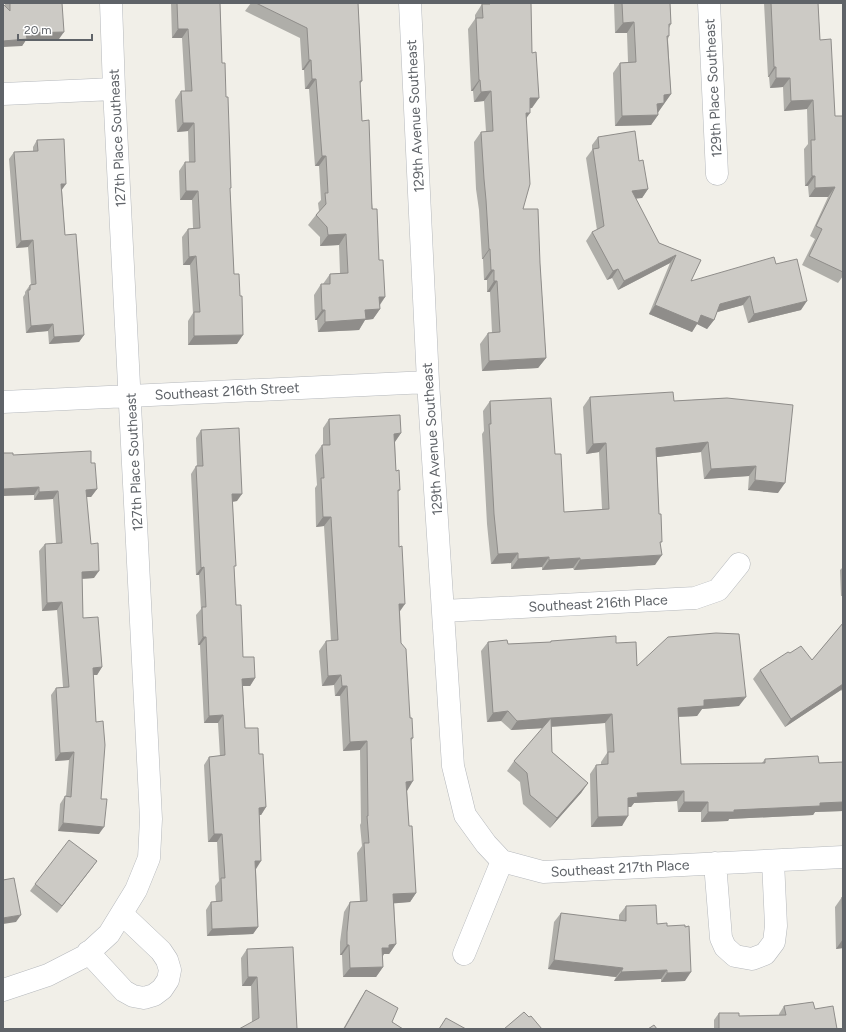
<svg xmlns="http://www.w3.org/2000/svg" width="846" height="1032" viewBox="0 0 846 1032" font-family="Figtree,sans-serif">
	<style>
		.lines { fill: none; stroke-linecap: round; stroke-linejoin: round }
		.street-casing { stroke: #b5b8bc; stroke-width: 23 }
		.street { stroke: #fff; stroke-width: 22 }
		.wall { fill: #afaea9 }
		.shaded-wall { fill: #8f8d8a }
		.building { fill: #cccac5; stroke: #8f8d8a }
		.labels { text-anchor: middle; stroke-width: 4; stroke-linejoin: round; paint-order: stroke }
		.street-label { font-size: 14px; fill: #5f6368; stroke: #fff }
	</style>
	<rect width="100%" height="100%" fill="#f1efe8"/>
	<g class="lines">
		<g class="street-casing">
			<path id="street" d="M410,3L428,382L453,766L465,815L486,844L502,861
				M709,3L717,174
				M3,94L114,89
				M3,402L428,382
				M443,611L695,598L718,590L739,564
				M502,861L543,872L843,857
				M715,863L721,938L725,947L735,956L752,959L765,954L774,942L776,926L773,861
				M88,952L124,991L133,996L144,998L154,995L162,989L168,980L170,970L167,960L161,951L122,914
				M464,954L502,861
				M3,990L48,975L85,956L109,934L136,890L149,858L151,819L114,89L111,3"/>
		</g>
		<use href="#street" class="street"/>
	</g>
	<path class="wall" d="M5,3H62L59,39L26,40L22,46L5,6Z
		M171,3H220L222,63L230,190L237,344L188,345V321L193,313L190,265H183L182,237L188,229L193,228L192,200H180L179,171L185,162H189L188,131L177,132L175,100L181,91H185L182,38H172Z
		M251,3H358L362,81L360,84L362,121L379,260L385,297L380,305V309L373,319L365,320L359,330L318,332L317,320H315L314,295L321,284H323L330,274L340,273L339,245L320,246V237L308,225L319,211L318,203L321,200L319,166H315L309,89H305L304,70H302L300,38L245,11Z
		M483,3H531L532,108H530L526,118L523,209L540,263V264L546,358L538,368L482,371L480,344L488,333H492L490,292H487V280H484L483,259H482L479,210L476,189L474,142L481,132H486L484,101L474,102L473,91H471L468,29L475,19V15L482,4H483Z
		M614,3H670L671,24L669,28V36L668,39L671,94L658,112V115L651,125L615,126L613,73L620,63L628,62L627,33H615Z
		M764,3H818L820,40L835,116H843V276L838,283L802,265L815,239L810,236L828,197H809L808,186H805L804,149L808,144L807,109L784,111L783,87L770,88L769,77H768Z
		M598,137L639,161L648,189L642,198H635L659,243L701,260L691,281L776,264L801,310L748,323L743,305L717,312L714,320L707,329L697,324L692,332L649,314L670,263L618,290L612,278L607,280L586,241L592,232L597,230L586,158L592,150V145Z
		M37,140L62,190L65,235L84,335L79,342L49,344L48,331L26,333L23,297L25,294V292L30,285H31L28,247L16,248L9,159L14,152L33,151V147Z
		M590,397L674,401L727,398L778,493L748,490L749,476L704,479L701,452L657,457L660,545L655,565L574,570L573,568L542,570V567L511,569V563L491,564L487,524L484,468L482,434L484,431L483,411L490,401L555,454L564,512L602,509L599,452L586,454L583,407Z
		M329,419L401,433L395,442L396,471L400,490L398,492L400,611L401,643L413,738L411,741L407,791L409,826L416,893L410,902L394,903L396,944L389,954H384L383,956V967L376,977H343L342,955H340V942L344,912L350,902H360L357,853L362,846L360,825L361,823L360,750L343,751L340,696H335L334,685L322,686L319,651L326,641H331L324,526L316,527L315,488L317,485L315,455L322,445H323V428Z
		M201,430L237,501L233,502L234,568L236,605L243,657L255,678L250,686H243L245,728L259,754L266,807L261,815H259L256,869L258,927L253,934L207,936L206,910L211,902H216L215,886L219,881L217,842H208L204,765L209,757L220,756L218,723H204L200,645H198L196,615L201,609L199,575H196L191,474L196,466H197L196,438Z
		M13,455L91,463L97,489L91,497H86L94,578L82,579L83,618L102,667L97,675H93L101,799L99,834L58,831L60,804L65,796H66L69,760L55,761L51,695L56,688L63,687L57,610L42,611L39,551L45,544L56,543L53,499L34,500V495Z
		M843,567V596H841L840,570Z
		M843,623V692L841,690L785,727L753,679L760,670L790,653L812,660Z
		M551,641L616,643L637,666L739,706L702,709L697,716L678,717L681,764L762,763L765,759L819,763L843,762V811L815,812L813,815L729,819L728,821L701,822V812H678L677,801L634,803L631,807H628L622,826L591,827L590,774L596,765H601V762L607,753L605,723L552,727V752L588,783L581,793L550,828L523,804L520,782L507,771L514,761L543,728L511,730L501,721L487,722L481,651L488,642L508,644L550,642Z
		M97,861L57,913L30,891L35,884Z
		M842,897H843V948L836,949L835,907Z
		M626,906L657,924L667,926L685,981L661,982V979L614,981L616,977L548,969L554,922L561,913L619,921V915Z
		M247,949L297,1029L252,1022L251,986H242L241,958Z
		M366,990L392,1022L403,1029H343L359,1001Z
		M784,1006L815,1009L837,1029H714V1020L719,1013L739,1016L779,1015V1014Z"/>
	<path class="shaded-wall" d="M634,22L627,33H615L623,23Z
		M178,29H188L182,38H172Z
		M64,32L59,39L26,40L22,46L3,47V41L26,33Z
		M309,60H311L304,70H302Z
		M774,67H776L769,77H768Z
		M776,78H790L783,87L770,88Z
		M312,79H316L309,89H305Z
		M479,80H480L473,91H471Z
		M491,91L484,101L474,102L481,92Z
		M671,94L657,114H650L664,95Z
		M530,98H539L532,108L523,109Z
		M813,100L807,109L784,111L791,101Z
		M526,113H530L523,123Z
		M658,115L651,125L615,126L622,116Z
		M183,123H194L188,131L177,132Z
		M322,156H326L319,166H315Z
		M812,176H815L808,186H805Z
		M61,184H66L61,191Z
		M835,187L828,197H809L815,188Z
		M648,189L642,198L625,200L632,191Z
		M186,191H198L192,200H180Z
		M346,234L339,245L320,246L328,235Z
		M33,240L28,247L16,248L21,241Z
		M489,249H490L483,259H482Z
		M676,255L670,263L618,290L624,281Z
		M196,256L190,265H183L189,257Z
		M618,269L612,278L607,280L613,271Z
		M491,270H494L487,280H484Z
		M494,281H497L490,292H487Z
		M750,296L743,305L714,313L720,304Z
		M379,297H385L378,307Z
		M807,301L801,310L748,323L754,314Z
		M655,305L701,315L714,320L707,329L697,324L692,332L649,314Z
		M380,309L373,319L365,320L359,330L318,332L325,322L365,310Z
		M322,310H325L317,320H315Z
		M53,324L48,331L26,333L31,326Z
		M84,335L79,342L49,344L54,337Z
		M243,335L237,344L188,345L194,336Z
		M546,358L538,368L482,371L489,361Z
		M401,433L394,443V434Z
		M708,442L701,452L649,458L656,448Z
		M606,443L599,452L586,454L593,444Z
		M756,466L749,476L704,479L711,469Z
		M755,480L785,483L778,493L748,490Z
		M39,487L34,495L3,496V489Z
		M97,489L91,497H80L86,490Z
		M58,491L53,499L34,500L39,492Z
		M232,494H242L237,501L227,502Z
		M323,517H331L324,526L316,527Z
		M518,553L511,563L491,564L498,554Z
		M662,555L655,565L574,570L580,560Z
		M549,557L542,567L511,569L518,559Z
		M580,558L573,568L542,570L549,560Z
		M204,567L199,575H196L201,568Z
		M99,571L94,578L77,579L82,572Z
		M62,602L57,610L42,611L47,603Z
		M399,604H405L398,614Z
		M203,637H206L200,645H198Z
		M102,667L97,675H87L93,668Z
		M341,675L334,685L322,686L328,676Z
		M255,678L250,686H237L242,679Z
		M843,684V688L841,690L785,727L791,719Z
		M342,686H347L340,696H335Z
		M746,697L739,706L702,709L697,716L671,717L678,708L704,700Z
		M508,711L501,721L487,722L493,713Z
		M612,714L605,723L545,727L551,718Z
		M223,715L218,723H204L209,716Z
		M551,718L545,728L511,730L517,721Z
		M367,741L360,750L343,751L350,742Z
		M74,752L69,760L55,761L60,753Z
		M413,781L407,791L406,782Z
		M588,783L581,793L550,828L557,818Z
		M684,791L677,801L634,803L631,807H621L628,798L637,793Z
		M684,802H708L701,812H678Z
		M843,802V811L815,812L813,815L729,819L728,821L701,822L708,812L734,810L820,803Z
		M266,807L261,815H253L259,808Z
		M628,816L622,826L591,827L598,817Z
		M63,823L104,827L99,834L58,831Z
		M214,834H222L217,842H208Z
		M97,861L92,868L57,913L62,906Z
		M255,861H261L256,869H250Z
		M416,893L410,902L387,904L393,894Z
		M21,915L16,922L3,924V918Z
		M258,927L253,934L207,936L212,929Z
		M843,939V948L836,949Z
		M396,944L389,954H384L382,957V948L389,945Z
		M347,945H349L342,955H340Z
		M554,960L623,968L616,977L548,969Z
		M383,967L376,977H343L350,968Z
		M667,970L661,979L614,981L621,972Z
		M691,972L685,981L661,982L667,973Z
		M248,977H257L251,986H242Z"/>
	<path class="building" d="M10,3H62L64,32L26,33L27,39L3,41V4L10,11Z
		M177,3H220L222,63H225L226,97H228L231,188H230L234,274H239L240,296H242L243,335L194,336V312H200L196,256L189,257L188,229L200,228L198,191H186L185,162H195L194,123H183L181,91H192L188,29H178Z
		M256,3H358L362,81H360L362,121L369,120L372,209H377L379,260H383L385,297H379L380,309L365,310L366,319L325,322V310H322L321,284H330V274L348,273L346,234L328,235L327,227L316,215L326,204L325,193H328L326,156H322L316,79H312L311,60H309L307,28Z
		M490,3H531L532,53L536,52L539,98H530V113H526L530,184L523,209H538L540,263L546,358L489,361L488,333L500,332L497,281H494V270H491L490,249H489L486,200L484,179L481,132L493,131L491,91L481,92L480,80H479L476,18H483L482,4H490Z
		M622,3H670L671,24H669V36H667L671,94L664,95V103L657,104L658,115L622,116L620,63L636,62L634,22L623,23Z
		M771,3H818L820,40L831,39L835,116H843V154H842L843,155V272L809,256L822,229L816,226L835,187L815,188V176H812L811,140H815L813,100L791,101L790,78H776V67H774Z
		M635,131L639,161L643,160L648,189L632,191L659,243L701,260L691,281L774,257L776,264L797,259L807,301L754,314L750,296L720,304L714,320L701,315L698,323L655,305L676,255L624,281L618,269L613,271L592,232L604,226L593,149L599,148L598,137Z
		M64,139L66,184H61L65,235L76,234L84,335L54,337L53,324L31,326L28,290H30V285L36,284L33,240L21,241L14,152L38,151L37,140Z
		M673,392L674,401L727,398L793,405L785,483L755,480L756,466L711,469L708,442L656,448L659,514H661L662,542H660L662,555L580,560V558L549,560V557L518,559V553L498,554L494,514L491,458L489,424H491L490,401L551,398L555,454H561L564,512L609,509L606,443L593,444L590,397Z
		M400,415L401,433L394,434L396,471L399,470L400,490H398L399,547L402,546L405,604H399L401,643L406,649L410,718H412L413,738H411L413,781L406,782L409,826H412L416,893L393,894L396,944L389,945V948H382L383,967L350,968L349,945H347V932L350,902L367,901L364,843H369L367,816H368L367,741L350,742L347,686H342L341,675L328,676L326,641L338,640L331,517H323L321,478H324L322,445H330L329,419Z
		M239,428L242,494H232L236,566H234L236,605H241L243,657H254L255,678L242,679L245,728H258L259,754H263L266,807L259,808L261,861H255L258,927L212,929L211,902L222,901L221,878H225L222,834H214L209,757L225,755L223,715L209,716L206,637H203L202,607H206L204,567L201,568L196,466H203L201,430Z
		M91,451V463H95L97,489L86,490L91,544L98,543L99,571L82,572L83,618L98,617L102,667L93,668L96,722L103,721L105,745L101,799H107L104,827L63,823L65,796L71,797L74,752L60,753L56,688L69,687L62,602L47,603L45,544L62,543L58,491L39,492V487L3,489V453H13V455Z
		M843,623V684L791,719L760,670L788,652L790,653L801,646L812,660Z
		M716,633L739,634L746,697L704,700V706L678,708L681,764L765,763V759L818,756L819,763L843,762V802L820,803V806L734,810V812H708V802H684V791L637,793L638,797L628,798V816L598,817L596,765L608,764V752H614L612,714L551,718L552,752L588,783L557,818L530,795L527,773L514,761L551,718L517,721L508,711L493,713L488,642L507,640L508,644L551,642V641L616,636V643L636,642L637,666L668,637Z
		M69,840L97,861L62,906L35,884Z
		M14,878L21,915L3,918V880Z
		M842,897H843V924Z
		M656,905L657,924L667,923V926L685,925V927L689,926L691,972L667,973V970L621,972L623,968L554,960L561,913L626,921V906Z
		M293,947L297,1029H239L259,1018L257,977H248L247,949Z
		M366,990L398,1008L392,1022L403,1029H344Z
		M813,1002L815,1009L833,1006L837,1029H719V1013H739V1016L786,1015L784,1006Z
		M524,1012L529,1017L531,1016L542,1029H504Z
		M446,1018L466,1029H439Z
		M654,1025L657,1029H648Z"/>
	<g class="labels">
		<g class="street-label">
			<text transform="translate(713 88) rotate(-93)" y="5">129th Place Southeast</text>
			<text transform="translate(415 116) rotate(-93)" y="5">129th Avenue Southeast</text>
			<text transform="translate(117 138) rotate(-93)" y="5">127th Place Southeast</text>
			<text transform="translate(227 391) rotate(-3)" y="5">Southeast 216th Street</text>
			<text transform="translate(432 439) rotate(-94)" y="5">129th Avenue Southeast</text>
			<text transform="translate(134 462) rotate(-93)" y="5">127th Place Southeast</text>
			<text transform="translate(598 603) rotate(-3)" y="5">Southeast 216th Place</text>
			<text transform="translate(620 868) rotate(-3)" y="5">Southeast 217th Place</text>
		</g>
	</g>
	<rect width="846" height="1032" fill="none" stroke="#5f6368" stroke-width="8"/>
	<path d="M18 34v6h74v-6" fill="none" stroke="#5f6368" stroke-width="2"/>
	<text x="24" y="34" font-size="12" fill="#5f6368" stroke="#ffffff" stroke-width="3" paint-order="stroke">20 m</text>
</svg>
